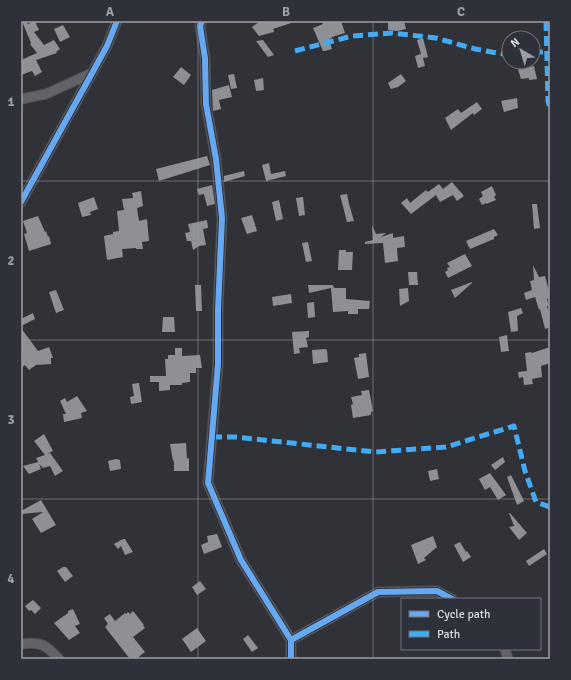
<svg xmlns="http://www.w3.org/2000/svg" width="571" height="680" viewBox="0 0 571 680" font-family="Signika,sans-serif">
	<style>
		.building { fill: #8e9094 }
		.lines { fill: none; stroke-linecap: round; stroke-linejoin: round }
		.street-casing { stroke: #4f5055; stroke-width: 11 }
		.street { stroke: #626267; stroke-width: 9 }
		.quiet { stroke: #42abf6; stroke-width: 5; stroke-dasharray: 10 5; stroke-linecap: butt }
		.cycleway-casing { stroke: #2e303a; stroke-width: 8 }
		.cycleway { stroke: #66a8f1; stroke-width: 6 }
		.grid { fill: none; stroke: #9c9ea4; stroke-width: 1; stroke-opacity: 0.55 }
		.neatline { fill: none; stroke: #9c9ea4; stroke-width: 1.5 }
		.grid-label { font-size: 13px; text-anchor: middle; font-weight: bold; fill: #9c9ea4 }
	</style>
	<rect width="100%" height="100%" fill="#313237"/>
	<path class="building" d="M22,21H26L28,24L35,21L39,30L34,32L44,45L54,40L60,49L56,52L57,53L36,60L42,72L35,76L32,71L21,75V60L37,53L30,44L31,43Z
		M260,21H294V22L273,29L274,32L259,36L252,27Z
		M321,21H341L345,33L332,37V38L329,39L332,49L325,51H323L313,28L323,24Z
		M404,21L406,29L397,31L388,30V22Z
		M63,25L70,37L60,42L54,29Z
		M423,38L428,57L423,58L425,66L418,68L415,56L421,54L417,40Z
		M263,40L274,55L268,57L256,41Z
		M534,66L537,79L529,80V78L521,79L518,69Z
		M181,67L191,75L184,85L173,77Z
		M234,74L237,88L231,89L228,75Z
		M401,74L406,81L398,87L391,89L388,83Z
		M263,78L264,90L256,91L254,80Z
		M229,85L232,97L219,100L221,109L213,111L212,90Z
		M517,98L518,108L504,112L501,101Z
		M477,102L482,109L474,115L473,113L451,130L445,118L458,109L461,113Z
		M207,156L210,165L159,181L156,169Z
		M269,163L271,174L285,171L286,176L266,181L262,165Z
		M244,171L245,176L224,182V176Z
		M452,182L464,196L457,201L453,195L440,202L436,195L411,214L401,203L407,198L410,203L426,190L428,192L439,184L443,189Z
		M212,185L215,204L207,206L204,194L199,195L197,189Z
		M492,186L496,195L494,197L496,200L486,204V203L482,205L479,199L483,196L481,192Z
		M141,191L143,206L137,208L139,221L147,219L149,241L142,242L143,249H136V248L122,249L123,257L107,260L104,236L113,234V232L119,231L117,211L124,210L122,199L133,198L132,193Z
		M347,194L349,204L354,221L347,222L340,195Z
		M94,197L98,209L90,212L91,215L82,217L78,203Z
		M303,197L305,215L299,216L296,198Z
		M279,200L283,219L276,221L272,202Z
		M532,204H537L540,228L534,229Z
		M252,215L257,231L247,234L241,218Z
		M38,216L45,232L46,231L48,237L49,236L51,244L29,251L24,234L27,233L23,221Z
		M207,220L208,228L203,229L206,245L199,246L193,250L191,241H187L185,233L190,232L188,224Z
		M372,225L376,234L386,233L381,237L393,233V238L404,236L405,247L397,248L398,261L385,263L383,243L365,244V242L373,240Z
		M494,229L498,235L494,237V239L470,249L466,241Z
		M308,242L312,261L306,262L302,243Z
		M339,250H346V252H353L352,270H338Z
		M465,254L472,266L448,278L445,272L448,270L447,268L450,267L447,263Z
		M533,265L539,277L545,276L550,295V298L547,299L549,306H547L550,317V327L545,329L540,309L539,310L535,297L526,300L524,293L532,290L530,281L534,280Z
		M408,272H417L418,285H409Z
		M472,282V283L455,298L451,290Z
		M195,285H201L202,311H196Z
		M308,285H333L334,288H346V299L370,301L369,309H358V314H348V311L333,312L331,288L309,293Z
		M408,288L409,301L400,306L399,289Z
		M56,290L64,310L56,313L49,292Z
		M291,294L292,303L273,306L272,297Z
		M314,302L315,317L308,318L307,303Z
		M521,308L523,313L517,316L518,331L511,332L508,312Z
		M33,313L35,319L21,326V319Z
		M163,317H174L175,332H162Z
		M21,328L38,351L49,347L53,358H51V364L36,365L29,370L25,365L21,368V355L23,354L21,348Z
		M309,331V337L306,338L308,347L299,348L300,353L294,354L292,332Z
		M507,335L509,351L501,352L499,337Z
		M550,347V363L541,366L542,377L532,379L533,384L524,385L523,377L519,378L518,372L527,371L525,353L531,352L532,353Z
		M175,348H182V356L200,355L202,368H196V373H190V382L182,383V385H170V390L159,391V382H150V376H166L165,359H168V355H175Z
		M325,349L327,350L328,362L313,364L312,350Z
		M366,353L369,377L358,379L354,358L359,357V354Z
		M139,383L142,402L131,404L130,397L134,396L132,384Z
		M369,390L373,411L371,412V415L353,418L351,405L353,404L351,397L362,395L361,391Z
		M77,396L87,411L81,413L82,418L64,422L63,414H66L60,401L65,398L67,402Z
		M44,434L53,451L47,454L50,453L63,471L55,476L50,466L43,468L39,464L41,469L29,474L23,466L38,462L36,458L45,455L34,441Z
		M186,443L187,459L189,458V471H174V461H173L170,444Z
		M503,457L505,462L495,470L491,465Z
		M116,459L120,460L121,469L110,471L108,461Z
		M437,469L439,479L430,481L428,471Z
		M490,473L506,495L498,500L490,487L485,490L479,479Z
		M511,475L524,501L517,505L507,477Z
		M41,500L56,525L41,533L32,519L43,512L21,514V511Z
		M509,513H510L527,533L519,540L509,527L514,526Z
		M217,534L222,547L204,554L201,545L208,542L207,536Z
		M433,536L437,547L424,558L426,560L418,564L411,545Z
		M123,539H125L133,552L125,555L121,546L118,549L114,544Z
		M460,542L466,552L467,551L471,557L463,562L454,545Z
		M544,549L547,554L529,566L526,561Z
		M63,567H66L73,576L65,582L57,571Z
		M200,581L206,589L197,595L192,587Z
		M33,600L41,608L35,614L31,610L29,611L25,606Z
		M73,609L80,624L75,626L80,633L69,640L54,623L68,613V611Z
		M133,611L144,625H143L145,628L133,637L145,652L136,659H130L105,627L108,624L104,618L110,614L115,621L125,613L126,614L128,612L130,614Z
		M197,628L206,641L191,652L182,639Z
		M248,635L258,648L252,652L243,639Z"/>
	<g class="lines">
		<g class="street-casing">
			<path id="street" d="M202,21L200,26L205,58L206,104L216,159L222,218L218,310V364L208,483L241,560L291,640
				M21,99L46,94L92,73
				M21,202L107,46L117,21
				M21,644C41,641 46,645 59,659
				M505,649L508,659
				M291,659V640L378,592L437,591L452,599"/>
		</g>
		<use href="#street" class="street"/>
		<path class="quiet" d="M546,21L548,101L550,108
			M295,51L352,36L392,33L436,38L475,49L509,55
			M533,53L548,51
			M212,437H235L375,452L446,447L514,426L525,471L536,502L550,507"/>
		<g class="cycleway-casing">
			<path id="cycleway" d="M202,21L200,26L205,58L206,104L216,159L222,218L218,310V364L208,483L241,560L291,640
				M21,202L107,46L117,21
				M291,659V640L378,592L437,591L452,599"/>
		</g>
		<use href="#cycleway" class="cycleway"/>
	</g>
	<path class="grid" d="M198,21V659M373,21V659M21,181H550M21,340H550M21,499H550"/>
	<rect width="571" height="680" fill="none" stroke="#2e303a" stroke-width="44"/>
	<rect x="401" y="598" width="140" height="52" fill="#2e303a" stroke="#71737c"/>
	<rect x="409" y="611" width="20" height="6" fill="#66a8f1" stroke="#71737c"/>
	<text x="437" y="618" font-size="12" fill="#d6d8df">Cycle path</text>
	<rect x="409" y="631" width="20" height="6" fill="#42abf6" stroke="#71737c"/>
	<text x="437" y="638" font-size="12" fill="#d6d8df">Path</text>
	<g transform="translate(521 50) rotate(322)"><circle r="19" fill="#2e303a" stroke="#71737c"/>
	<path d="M0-3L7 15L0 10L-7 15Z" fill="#9c9ea4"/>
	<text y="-6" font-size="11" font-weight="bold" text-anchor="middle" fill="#d6d8df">N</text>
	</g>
	<rect x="22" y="22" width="527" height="636" class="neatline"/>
	<g class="grid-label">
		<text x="110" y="16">A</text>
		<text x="286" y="16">B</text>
		<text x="461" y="16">C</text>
		<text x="11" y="106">1</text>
		<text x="11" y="265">2</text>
		<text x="11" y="424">3</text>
		<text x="11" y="583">4</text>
	</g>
</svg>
